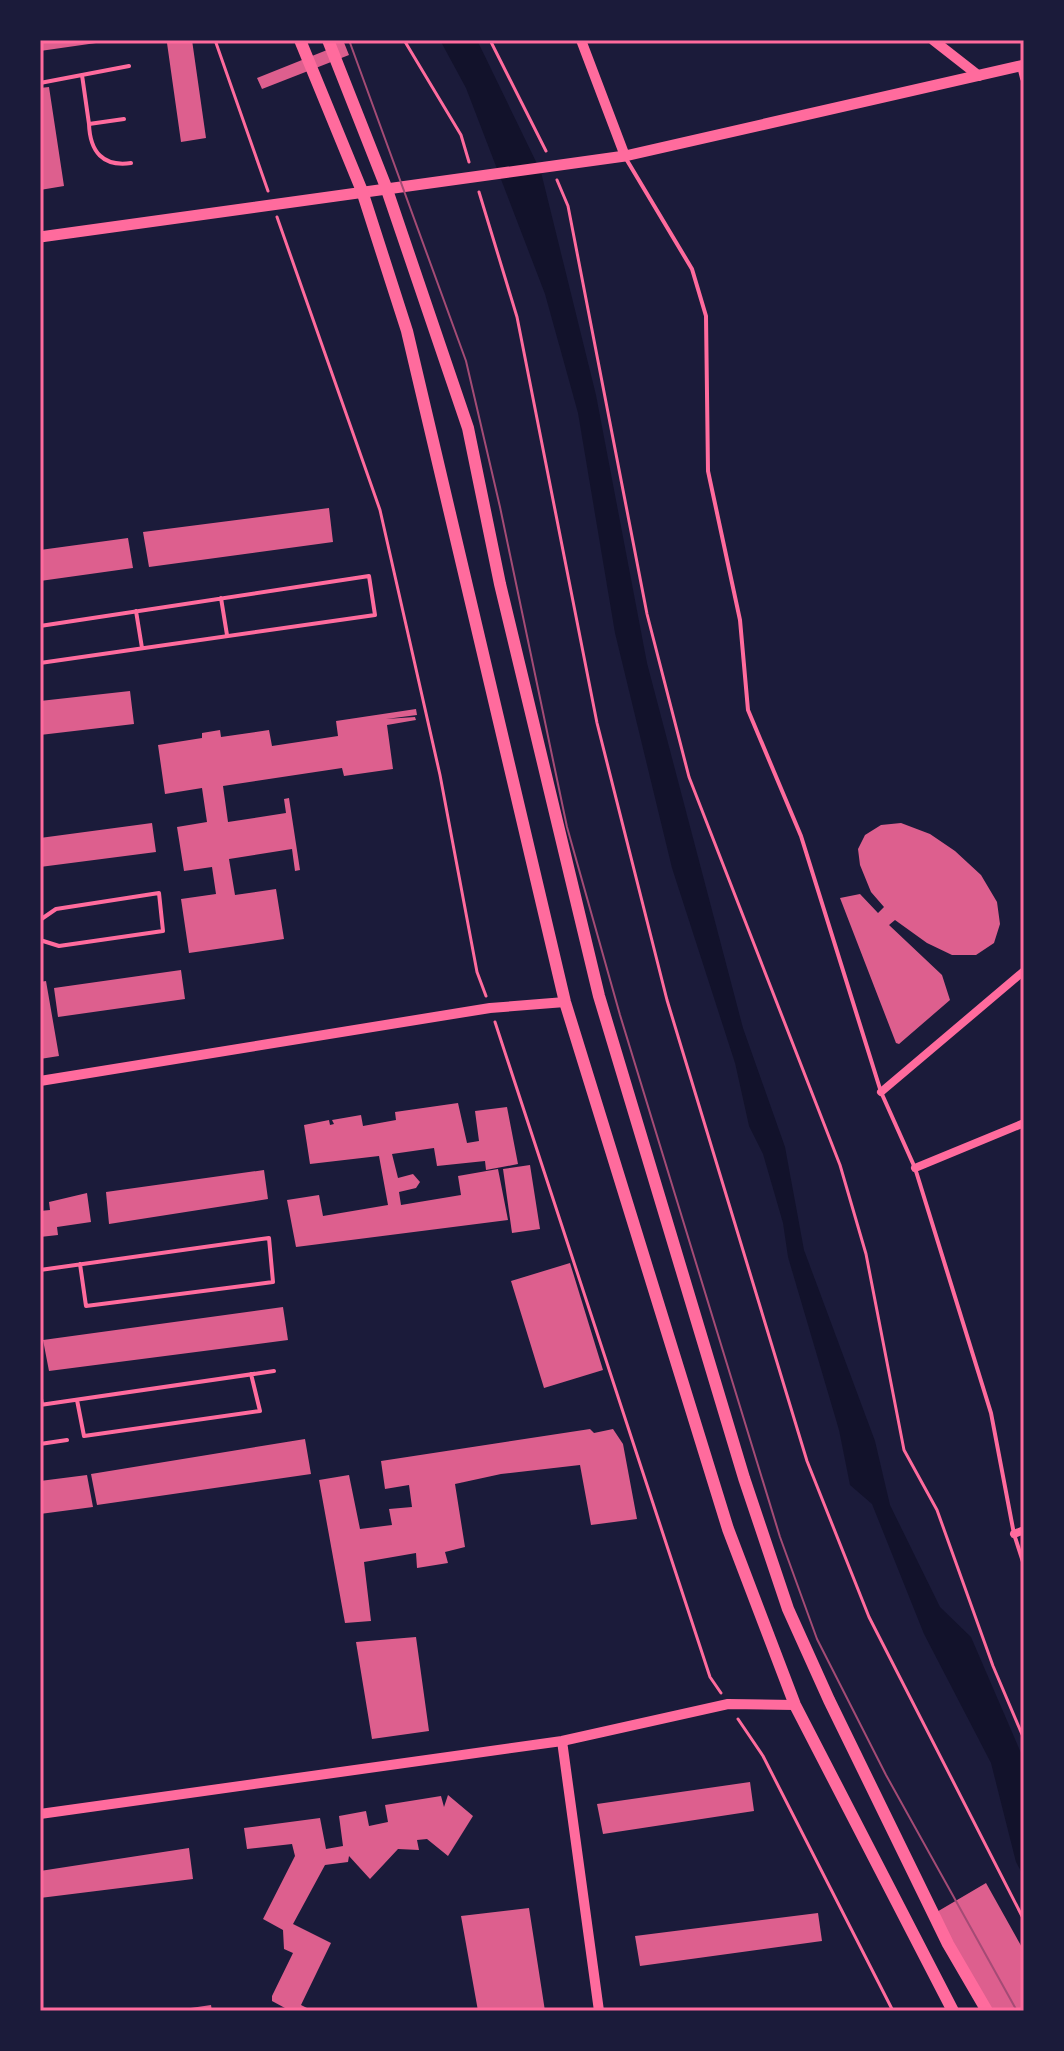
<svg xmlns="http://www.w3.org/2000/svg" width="1064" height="2051" viewBox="0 0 1064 2051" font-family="Poppins,sans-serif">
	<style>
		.water { fill: #12122b }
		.building { fill: #dd5f8e }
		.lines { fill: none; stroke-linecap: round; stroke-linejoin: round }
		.path { stroke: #ff6b9d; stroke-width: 3 }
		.service { stroke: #ff6b9d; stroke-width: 4 }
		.minor { stroke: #ff6b9d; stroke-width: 8 }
		.tertiary { stroke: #ff6b9d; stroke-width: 10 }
		.secondary { stroke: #ff6b9d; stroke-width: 11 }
		.primary { stroke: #ff6b9d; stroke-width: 12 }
		.tram { stroke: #a44b75; stroke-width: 2 }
		.neatline { fill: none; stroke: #ff6b9d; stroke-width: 3 }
	</style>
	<rect width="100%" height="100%" fill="#1b1b3a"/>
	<path class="water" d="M440,40H477L541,172L596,395L647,663L743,1028L785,1147L804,1250L875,1441L890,1505L940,1607L971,1637L1024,1760V1877L1016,1862L991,1763L924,1634L872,1504L850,1485L839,1430L788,1257L783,1223L763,1154L749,1126L735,1063L672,868L615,633L578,413L545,294L466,88Z"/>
	<path class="building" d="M40,40H103V42L40,51Z
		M192,40L206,138L181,142L167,43Z
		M323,40H343L349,55L262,89L257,78L327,50Z
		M49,87L64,186L40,190V88Z
		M329,508L333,542L149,567L143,532Z
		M128,538L133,568L40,581V550Z
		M130,691L134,724L40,735V701Z
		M416,709L417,715L386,719L415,717L416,720L387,725L393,769L344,776L342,768L223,786L228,822L286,813L284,799L289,798L300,870L295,871L292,849L229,859L235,895L276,889L284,939L189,953L181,899L216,894L212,867L184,871L177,827L207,822L202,788L165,794L158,745L202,738V733L220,730L221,737L269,730L272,746L338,736L336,721Z
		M152,823L156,852L40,867V838Z
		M901,823L930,834L955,851L981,875L997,902L1000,924L994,943L976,955H952L927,943L895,920L889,925L942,975L950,1000L899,1044L896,1043L840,898L860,894L878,913L884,907L871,892L860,865L858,849L865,835L881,825Z
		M181,970L185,999L58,1017L54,988Z
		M46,981L59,1056L40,1059V982Z
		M458,1103L467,1143L479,1141L475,1111L507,1107L518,1164L486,1170L485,1161L437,1166L434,1148L392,1154L398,1178L413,1174L420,1182L416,1188L399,1192L401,1205L461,1195L458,1176L498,1169L508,1220L296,1247L287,1200L319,1195L323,1216L388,1205L379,1156L310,1164L304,1125L329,1120L330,1125L334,1124L332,1120L361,1115L363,1126L396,1120L395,1112Z
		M530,1165L540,1229L512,1233L503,1169Z
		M264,1170L268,1199L109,1224L106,1192Z
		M87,1193L91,1222L57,1227L58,1235L40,1237V1211L50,1210L49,1202Z
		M570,1263L603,1370L544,1388L511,1281Z
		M283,1307L288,1340L49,1371L43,1340Z
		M590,1429L594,1433L613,1429L623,1444L637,1519L591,1525L580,1465L501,1474L455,1484L465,1547L445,1552L448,1563L417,1568L416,1553L364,1562L371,1621L345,1623L319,1480L349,1475L360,1529L392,1525L389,1509L412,1507L409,1485L385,1489L381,1461Z
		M305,1439L311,1474L97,1505L91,1474Z
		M87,1475L93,1507L40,1514V1481Z
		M416,1637L429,1731L372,1739L356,1642Z
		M750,1782L754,1811L603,1834L597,1804Z
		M448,1795L473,1816L448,1856L427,1839L417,1840L419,1850L398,1849L370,1879L349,1856L348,1862L325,1865L293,1924L331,1943L301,2005L313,2011H284L285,2008L272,2001V1996L293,1953L284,1949L283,1930L263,1919L295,1856L292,1844L247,1849L244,1828L320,1818L326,1849L343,1846L339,1816L366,1811L369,1826L388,1822L385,1805L441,1796L444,1807Z
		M189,1848L193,1879L40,1898V1871Z
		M986,1883L1024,1951V2011H990L935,1913Z
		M529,1908L545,2011H478L461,1916Z
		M818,1913L822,1941L640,1966L635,1936Z
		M211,2005L212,2011H184V2009Z"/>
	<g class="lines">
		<path class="path" d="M215,40L268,191
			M404,40L461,135L469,162
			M490,40L546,151
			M557,180L568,206L647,614L689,777L840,1165L866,1254L904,1450L937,1510L993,1666L1024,1739
			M479,192L517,317L597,723L667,1000L807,1461L869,1617L1024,1920
			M277,217L380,510L440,775L477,972L486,996
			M495,1022L710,1677L721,1693
			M738,1719L763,1756L893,2011"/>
		<path class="service" d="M82,75L89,124L124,119
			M40,83L129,66
			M89,124C90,152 103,167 131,163
			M625,157L692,269L706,316L708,471L740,620L748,710L801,836L881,1092L915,1168L991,1413L1014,1534L1024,1565
			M221,598L227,635
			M136,611L142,648
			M40,626L369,576L375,615L40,663
			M40,920L56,909L159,893L163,931L59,946L40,940
			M40,1270L269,1238L273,1282L86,1306L80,1264
			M40,1392L42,1405
			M77,1400L84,1436L260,1411L251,1374
			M40,1405L274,1371
			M40,1444L67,1440"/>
		<path class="minor" d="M1021,66L1024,78
			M881,1092L1024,971
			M915,1168L1024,1123
			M1014,1534L1024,1530"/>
		<path class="tertiary" d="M581,40L625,156
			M933,40L979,76
			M40,1081L490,1008L565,1002
			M562,1741L599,2011
			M40,1814L562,1741L728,1704L795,1705"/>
		<path class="secondary" d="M40,237L625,156L1024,65"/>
		<path class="primary" d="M300,40L362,191L407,331L565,1002L728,1529L795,1705L953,2011
			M328,40L386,187L468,428L500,584L599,996L744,1478L788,1609L829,1700L948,1944L987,2011"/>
		<path class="tram" d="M349,40L466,361L500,507L567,827L620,1015L780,1537L817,1639L886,1775L1017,2011"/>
	</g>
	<rect width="1064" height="2051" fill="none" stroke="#1b1b3a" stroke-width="84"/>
	<rect x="42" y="42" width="980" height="1967" class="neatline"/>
</svg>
